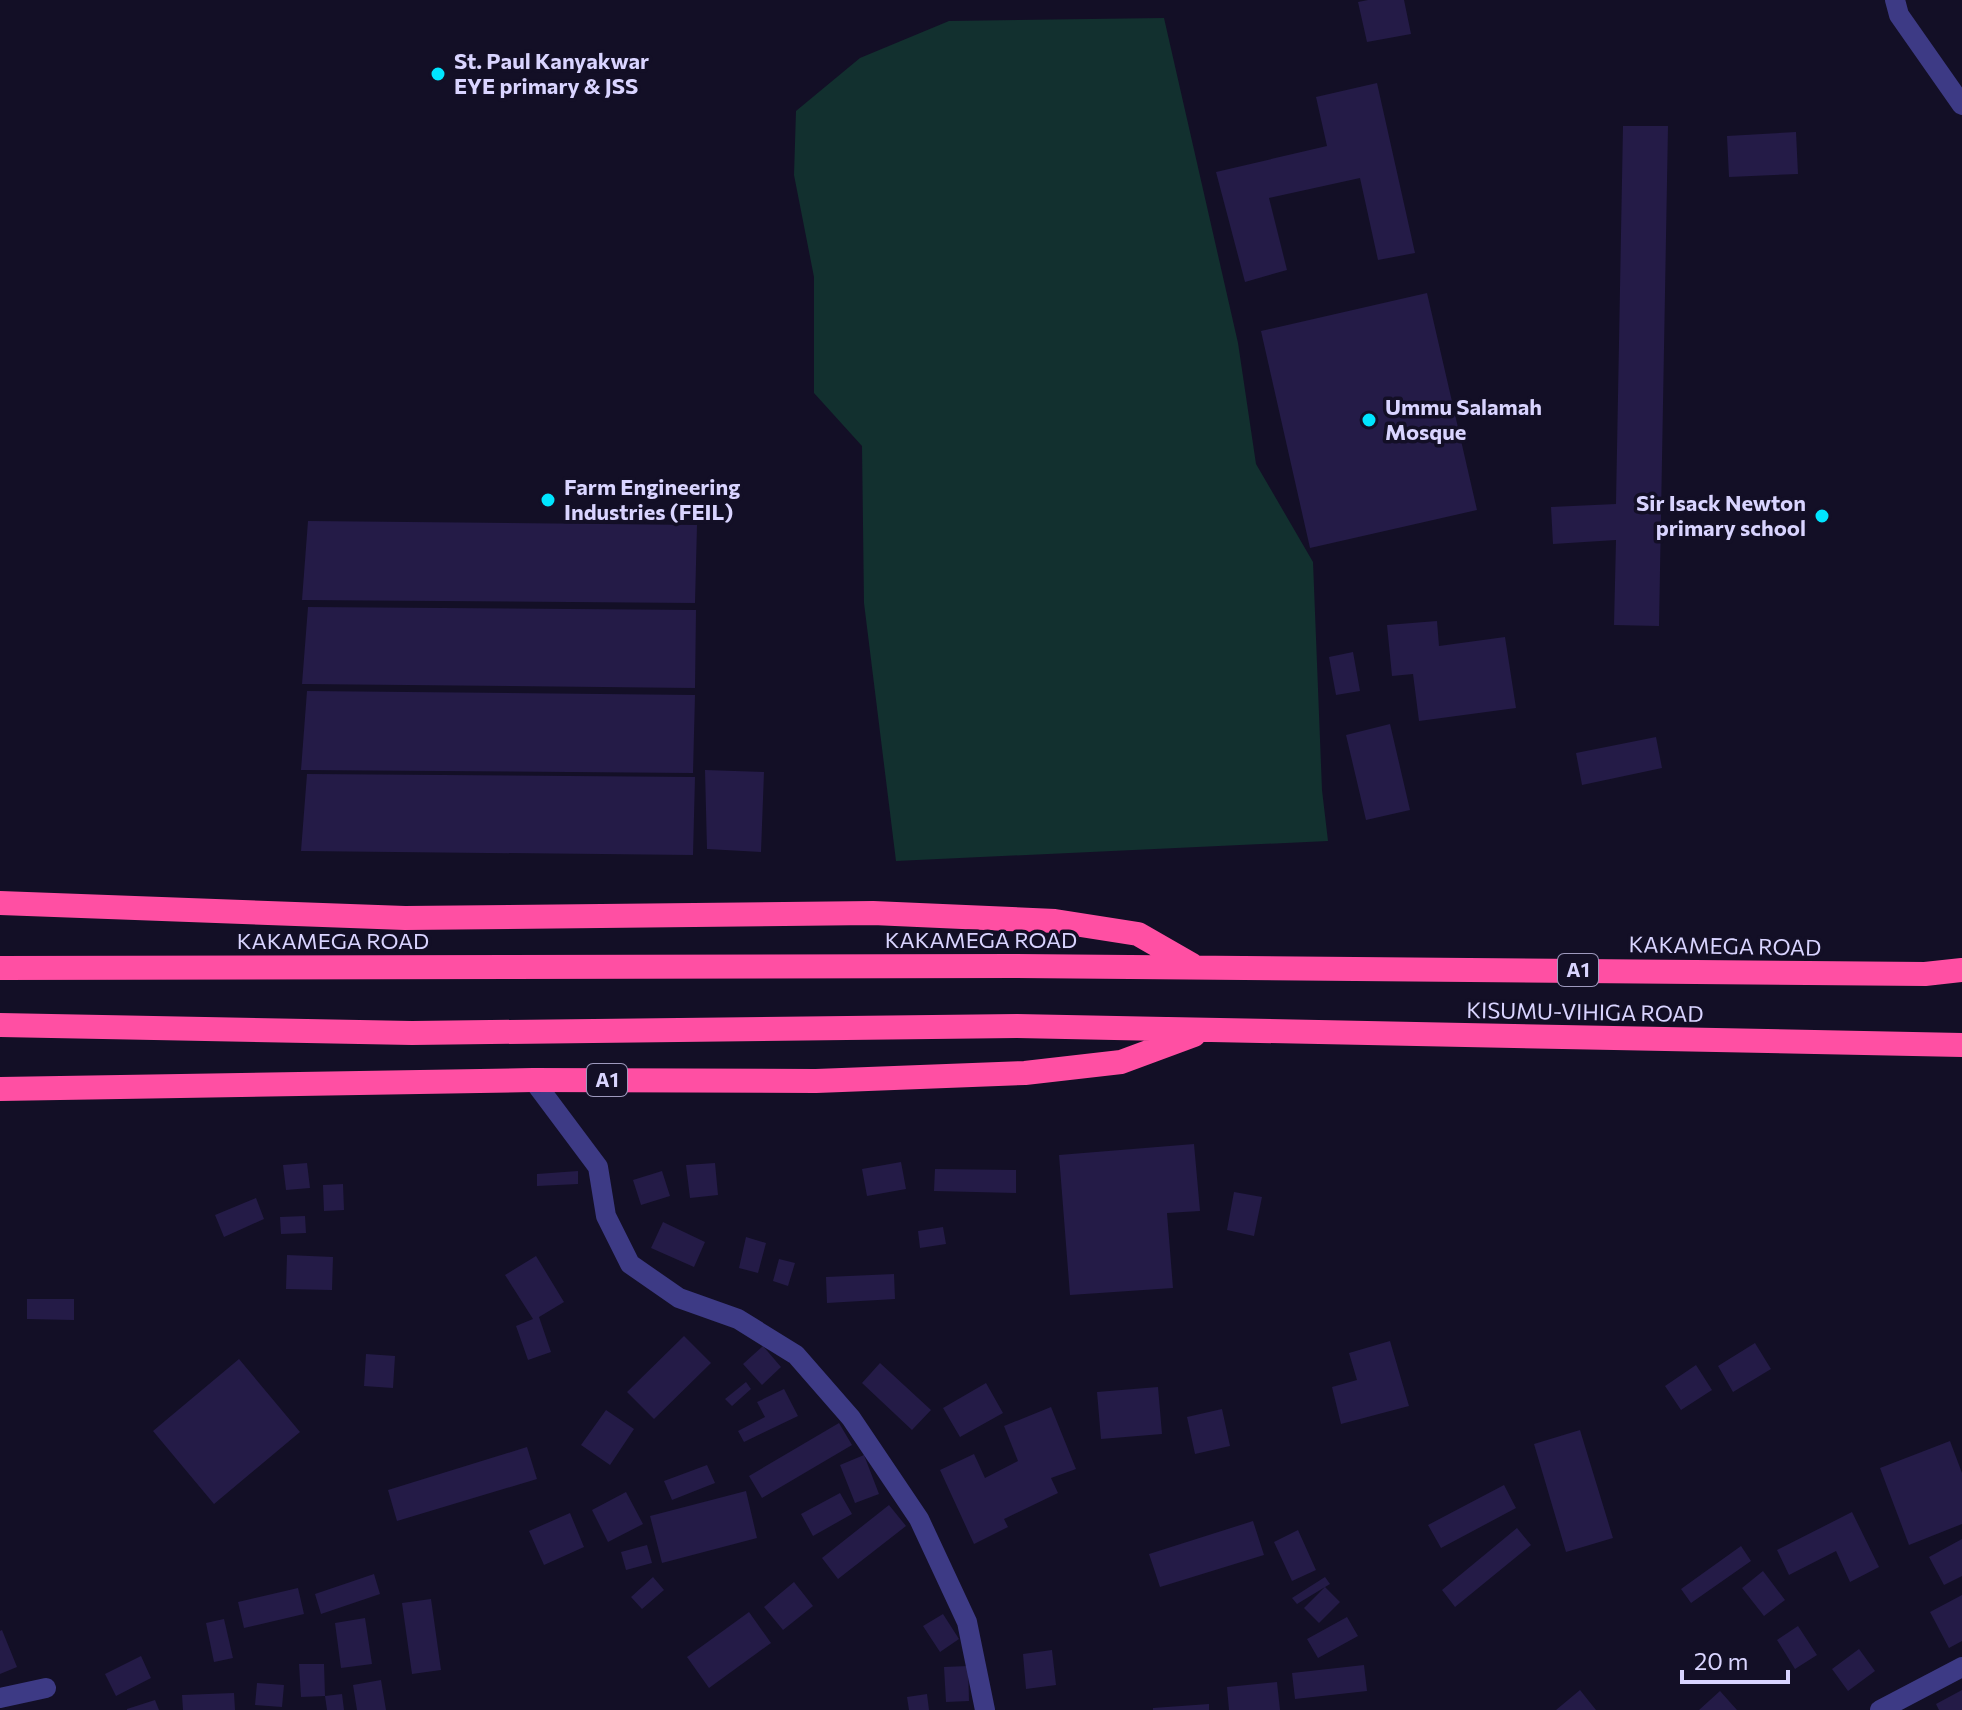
<svg xmlns="http://www.w3.org/2000/svg" width="1962" height="1710" viewBox="0 0 1962 1710" font-family="Commissioner,sans-serif">
	<style>
		.green { fill: #12302f }
		.building { fill: #241b47 }
		.lines { fill: none; stroke-linecap: round; stroke-linejoin: round }
		.street { stroke: #3d3a85; stroke-width: 20 }
		.highway { stroke: #ff4fa3; stroke-width: 24 }
		.poi-dot { fill: #00e5ff; stroke: #130f26; stroke-width: 3 }
		.labels { text-anchor: middle; stroke-width: 7; stroke-linejoin: round; paint-order: stroke }
		.shield { fill: #130f26; stroke: #9e99be; stroke-width: 2 }
		.shield-label { font-size: 20px; font-weight: bold; fill: #d9d4ff }
		.poi-label { font-size: 22px; font-weight: bold; fill: #d9d4ff; stroke: #130f26; text-anchor: start }
		.street-label { font-size: 22px; fill: #d9d4ff; stroke: #130f26 }
	</style>
	<rect width="100%" height="100%" fill="#130f26"/>
	<path class="green" d="M1164,18L1238,343L1256,464L1313,562L1322,790L1328,841L896,861L864,603L862,446L814,393V277L794,175L796,111L860,58L949,21Z"/>
	<path class="building" d="M1368,0H1404L1411,34L1367,42L1358,2Z
		M1377,83L1415,253L1378,260L1360,178L1269,198L1287,270L1245,282L1216,172L1327,146L1316,97Z
		M1623,126H1668L1659,626L1614,625L1616,540L1553,544L1551,507L1616,504Z
		M1796,132L1798,174L1729,177L1727,136Z
		M1427,293L1477,510L1310,548L1261,331Z
		M308,521L697,525L695,603L302,600Z
		M308,607L696,610L695,688L302,684Z
		M1437,621L1439,646L1505,637L1516,708L1419,721L1413,674L1392,676L1387,625Z
		M1353,652L1360,691L1336,695L1329,657Z
		M307,691L695,695L693,773L301,770Z
		M1390,724L1410,810L1366,820L1346,735Z
		M1656,737L1662,768L1582,785L1576,753Z
		M705,770L764,772L761,852L707,849Z
		M307,774L695,777L693,855L301,851Z
		M1194,1144L1200,1211L1167,1213L1173,1288L1070,1295L1059,1155Z
		M901,1162L906,1189L867,1196L862,1169Z
		M307,1163L310,1188L286,1190L283,1165Z
		M715,1163L718,1195L690,1198L686,1165Z
		M935,1169L1016,1170V1193L934,1191Z
		M578,1171V1184L537,1186V1174Z
		M662,1171L670,1196L641,1205L633,1180Z
		M343,1184L344,1210L324,1211L323,1185Z
		M1234,1192L1262,1197L1254,1236L1227,1230Z
		M256,1198L264,1219L224,1237L215,1215Z
		M305,1216L306,1233L281,1234L280,1217Z
		M663,1222L705,1242L694,1267L651,1248Z
		M943,1227L946,1244L920,1248L918,1231Z
		M746,1237L766,1243L758,1273L739,1268Z
		M287,1255L333,1257L332,1290L286,1289Z
		M536,1256L564,1302L539,1317L551,1352L528,1360L516,1326L533,1319L505,1275Z
		M779,1259L795,1263L788,1286L773,1281Z
		M894,1274L895,1299L827,1303L826,1277Z
		M27,1299H74V1320L27,1319Z
		M684,1336L711,1363L654,1419L627,1392Z
		M1390,1341L1409,1406L1341,1424L1332,1387L1357,1380L1349,1353Z
		M1755,1343L1771,1369L1733,1392L1718,1366Z
		M763,1346L781,1367L762,1385L743,1364Z
		M366,1354L395,1356L393,1388L364,1386Z
		M239,1359L300,1432L214,1504L153,1431Z
		M880,1363L931,1410L912,1430L862,1383Z
		M1696,1365L1712,1390L1681,1410L1665,1386Z
		M746,1382L751,1389L732,1406L725,1399Z
		M986,1383L1003,1413L960,1437L943,1408Z
		M1158,1387L1162,1434L1101,1439L1097,1392Z
		M784,1389L798,1416L744,1442L738,1431L765,1417L757,1402Z
		M1051,1407L1076,1469L1051,1478L1058,1493L1004,1519L1008,1527L974,1544L940,1470L974,1454L985,1478L1018,1461L1004,1426Z
		M1222,1409L1230,1446L1195,1454L1187,1417Z
		M606,1410L634,1429L610,1465L581,1445Z
		M839,1423L852,1445L762,1498L749,1476Z
		M1580,1430L1613,1538L1566,1552L1534,1444Z
		M1950,1441L1962,1473V1524L1909,1545L1880,1468Z
		M527,1447L537,1479L397,1521L388,1490Z
		M864,1455L879,1494L855,1503L840,1465Z
		M707,1465L715,1483L672,1500L664,1481Z
		M1504,1485L1516,1508L1441,1548L1428,1525Z
		M746,1491L757,1538L662,1563L650,1516Z
		M626,1492L643,1524L608,1542L592,1510Z
		M840,1493L852,1514L813,1536L801,1514Z
		M889,1505L906,1526L838,1579L822,1558Z
		M1852,1512L1879,1567L1850,1582L1836,1551L1789,1575L1777,1550Z
		M570,1513L584,1547L544,1565L529,1531Z
		M1253,1521L1264,1555L1160,1587L1149,1554Z
		M1517,1528L1531,1545L1455,1607L1442,1590Z
		M1298,1530L1316,1570L1292,1581L1274,1542Z
		M1962,1539V1576L1944,1585L1929,1557Z
		M647,1545L652,1563L626,1570L621,1552Z
		M1741,1546L1751,1561L1691,1603L1681,1589Z
		M1763,1571L1785,1600L1764,1616L1742,1588Z
		M374,1574L380,1594L321,1614L315,1594Z
		M653,1577L664,1590L642,1609L631,1597Z
		M1325,1577L1330,1584L1297,1604L1292,1598Z
		M794,1582L813,1606L783,1630L764,1607Z
		M1325,1587L1340,1602L1319,1623L1304,1608Z
		M298,1588L304,1614L244,1628L238,1602Z
		M1962,1595V1641L1949,1648L1930,1612Z
		M431,1599L441,1670L412,1674L402,1603Z
		M749,1612L771,1643L709,1688L687,1657Z
		M943,1614L959,1639L940,1652L923,1626Z
		M1347,1617L1358,1636L1318,1658L1307,1639Z
		M365,1618L372,1664L341,1668L335,1623Z
		M224,1619L233,1658L214,1662L206,1623Z
		M1798,1626L1817,1655L1795,1669L1777,1640Z
		M2,1630L17,1667L0,1674V1631Z
		M1859,1649L1875,1671L1848,1691L1832,1669Z
		M1052,1650L1056,1685L1026,1689L1023,1654Z
		M141,1656L151,1678L116,1696L105,1674Z
		M299,1664H324L325,1696L301,1697Z
		M1364,1665L1367,1691L1295,1699L1292,1673Z
		M968,1666L969,1701L946,1702L944,1667Z
		M381,1680L386,1710H357L353,1685Z
		M1277,1682L1280,1710H1229L1227,1687Z
		M257,1683L284,1685L282,1707L255,1705Z
		M1580,1690L1596,1710H1556Z
		M1962,1690V1710H1939L1936,1704Z
		M1720,1691L1737,1710H1699Z
		M234,1693L235,1710H183L182,1695Z
		M342,1694L344,1710H327L325,1696Z
		M927,1694L929,1710H909L907,1697Z
		M155,1700L159,1710H127V1709Z
		M1209,1704V1710H1153V1708Z"/>
	<g class="lines">
		<path class="street" d="M1895,0L1899,15L1962,105
			M533,1080L598,1167L606,1216L630,1264L679,1298L738,1319L796,1355L851,1418L919,1519L967,1622L985,1710
			M0,1698L46,1688
			M1880,1710L1962,1667"/>
		<path class="highway" d="M0,903L405,918L873,913L1055,921L1138,934L1192,965
			M0,968L1015,966L1925,974L1962,970
			M0,1025L412,1033L1017,1026L1962,1045
			M0,1089L533,1080L816,1081L1025,1073L1121,1062L1194,1035"/>
	</g>
	<g class="poi-dot">
		<circle cx="438" cy="74" r="8"/>
		<circle cx="1369" cy="420" r="8"/>
		<circle cx="548" cy="500" r="8"/>
		<circle cx="1822" cy="516" r="8"/>
	</g>
	<g class="labels">
		<g class="shield">
			<rect x="1558" y="954" width="40" height="32" rx="6"/>
			<rect x="587" y="1064" width="40" height="32" rx="6"/>
		</g>
		<g class="shield-label">
			<text x="1578" y="977">A1</text>
			<text x="607" y="1087">A1</text>
		</g>
		<g class="poi-label">
			<text x="454" y="69">St. Paul Kanyakwar<tspan x="454" dy="25">EYE primary &amp; JSS</tspan></text>
			<text x="1385" y="415">Ummu Salamah<tspan x="1385" dy="25">Mosque</tspan></text>
			<text x="564" y="495">Farm Engineering<tspan x="564" dy="25">Industries (FEIL)</tspan></text>
			<text x="1806" y="511" text-anchor="end">Sir Isack Newton<tspan x="1806" dy="25">primary school</tspan></text>
		</g>
		<g class="street-label">
			<text x="981" y="948">KAKAMEGA ROAD</text>
			<text x="333" y="949">KAKAMEGA ROAD</text>
			<text transform="translate(1725 946) rotate(1)" y="8">KAKAMEGA ROAD</text>
			<text transform="translate(1585 1012) rotate(1)" y="8">KISUMU-VIHIGA ROAD</text>
		</g>
	</g>
	<path d="M1682 1670v12h106v-12" fill="none" stroke="#d9d4ff" stroke-width="4"/>
	<text x="1694" y="1670" font-size="24" fill="#d9d4ff" stroke="#130f26" stroke-width="6" paint-order="stroke">20 m</text>
</svg>
